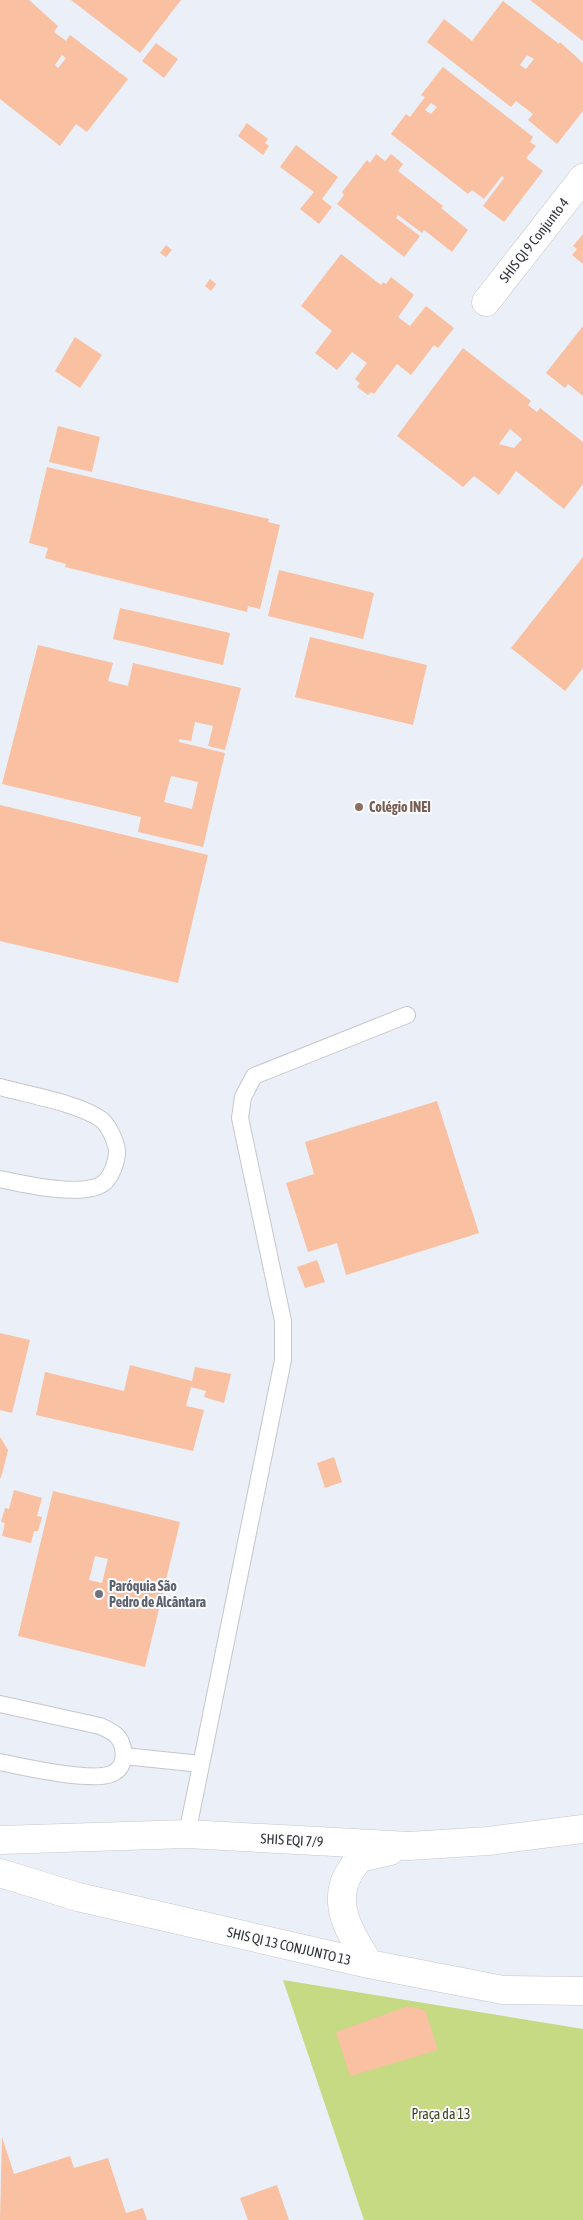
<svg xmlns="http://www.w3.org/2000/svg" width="583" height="2220" viewBox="0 0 583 2220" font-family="'Asap Condensed',sans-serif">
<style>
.green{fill:#c6da83}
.building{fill:#f9c0a2;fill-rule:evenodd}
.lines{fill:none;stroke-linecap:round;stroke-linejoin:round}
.service-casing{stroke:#c3c7ce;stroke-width:18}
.minor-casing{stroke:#c3c7ce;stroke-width:29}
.tertiary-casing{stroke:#c3c7ce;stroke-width:29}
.service{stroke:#fff;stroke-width:16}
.minor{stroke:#fff;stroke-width:28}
.tertiary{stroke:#fff;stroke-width:28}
.education-dot{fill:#8d6e63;stroke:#fcfcfe;stroke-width:2}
.worship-dot{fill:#6b7280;stroke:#fcfcfe;stroke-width:2}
.labels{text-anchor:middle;stroke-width:4;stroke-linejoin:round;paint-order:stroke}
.street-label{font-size:14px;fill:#303234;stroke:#fcfcfe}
.education-label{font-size:14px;font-weight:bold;fill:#785e54;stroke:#fcfcfe;text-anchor:start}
.worship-label{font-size:14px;font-weight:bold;fill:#5b616d;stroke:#fcfcfe;text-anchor:start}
.park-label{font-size:14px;fill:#3d461c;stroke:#fcfcfe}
</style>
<rect width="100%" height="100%" fill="#ebeff7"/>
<path class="green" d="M283,1980l300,49v191h-219z"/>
<path class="building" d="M0,0h29l29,26 -4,6 12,9 4,-6 58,44 -41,53 -11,-8 -16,22 -60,-47zM62,55l4,3 -8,10 -3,-3z
M71,0h110l-41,53z
M530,0h53v41z
M503,1l56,43 1,-2 23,21v48l-26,33 -29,-24 5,-6 -17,-13 -5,6 -84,-65 17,-23 28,22zM527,55l7,4 -8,10 -6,-4z
M156,43l22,16 -14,19 -22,-17z
M443,67l90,70 -3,5 6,4 -10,12 17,13 -39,51 -21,-16 21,-28 -2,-2 -18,23 -12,-9 -4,4 -77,-60 15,-20 4,3 15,-20 -4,-2zM431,103l6,4 -6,7 -6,-4z
M247,123l21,16 -3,4 4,3 -6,9 -25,-19z
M296,145l42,32 -16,22 10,8 -13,17 -19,-15 14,-17 -34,-25z
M376,154l9,7 6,-7 12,10 -5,7 45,35 -2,2 27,22 -16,22 -28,-22 -2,3 -24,-18 -2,3 24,18 -16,21 -67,-53 7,-9 -2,-3 25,-32 3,3z
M583,234v30l-11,-9 5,-6 -4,-3z
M166,245l6,5 -6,7 -6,-4z
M341,254l40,31 2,-3 3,2 5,-7 23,18 -16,22 12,9 16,-20 28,22 -16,20 -4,-3 -23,30 -14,-11 -23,30 -3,-2 -3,3 -11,-8 3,-4 -5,-4 12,-16 -15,-11 -15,18 -22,-17 17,-22 -31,-25z
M210,279l6,5 -5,7 -6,-5z
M583,326v70l-15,-12 -3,4 -19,-15z
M75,337l27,18 -22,33 -25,-17z
M463,348l68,53 -3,4 9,7 3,-4 43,34v42l-19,25 -48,-38 -17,24 -25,-19 -11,11 -66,-51zM510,429l12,10 -8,9 -15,-4z
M58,426l42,11 -8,35 -43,-10z
M47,467l222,52 -1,3 12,3 -20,84 -12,-3 -1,6 -182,-45 1,-3 -21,-6 3,-10 -19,-5z
M583,557v111l-18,23 -54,-43z
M279,570l95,23 -11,46 -95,-23z
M120,608l110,25 -7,32 -110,-26z
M310,637l117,28 -14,60 -118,-28z
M38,645l75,18 -5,18 20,5 5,-23 108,25 -16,62 -17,-4 5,-20 -18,-4 -4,19 -12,-2v3l46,11 -22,94 -65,-15 3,-15 -139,-33zM171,776l27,6 -6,27 -28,-7z
M0,805l208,50 -30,128 -178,-42z
M437,1101l42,132 -133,42 -9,-32 -29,9 -22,-69 28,-9 -9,-32z
M317,1260l8,22 -20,6 -8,-21z
M0,1333l30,7 -18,73 -12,-3z
M130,1365l62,16 3,-14 36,7 -7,29 -20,-6 2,-6 -15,-4 -5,19 18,4 -11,41 -157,-36 9,-43 79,19z
M0,1437l8,13 -7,28h-1z
M334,1457l8,25 -17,6 -8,-25z
M14,1490l28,8 -5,18 5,1 -4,14h-4l-3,12 -29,-7 3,-13 -4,-1 4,-14 4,1z
M53,1491l127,31 -35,145 -127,-31zM95,1556l13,3 -6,24 -13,-3z
M408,2006l17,4 13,40 -88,26 -14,-44z
M2,2137l12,37 56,-18 4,12 34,-10 18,55 17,-5 4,12h-147z
M277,2185l12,35h-41l-8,-22z"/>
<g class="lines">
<defs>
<path id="service" d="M0,1087c28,8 79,16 102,33 7,6 16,25 15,34 -1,9 -5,21 -12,28 -19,17 -82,2 -105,-3
M0,1704l100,22c11,5 21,9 23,23 2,10 -1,21 -12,25 -20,8 -88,-7 -111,-12
M124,1756l77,8
M187,1834l96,-474v-39l-43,-203 3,-21 11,-21 153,-61"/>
<path id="minor" d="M486,302l97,-124"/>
<path id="tertiary" d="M0,1840l187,-6 222,12 79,-5 95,-12
M0,1873l78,24 291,67 134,26 80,1
M369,1964c-15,-26 -35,-52 -24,-83 3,-8 10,-16 14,-23l31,-7"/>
</defs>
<use href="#service" class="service-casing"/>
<use href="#minor" class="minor-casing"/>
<use href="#tertiary" class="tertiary-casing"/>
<use href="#service" class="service"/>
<use href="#minor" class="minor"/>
<use href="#tertiary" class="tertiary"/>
</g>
<circle class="education-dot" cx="359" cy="807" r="5"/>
<circle class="worship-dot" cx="99" cy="1594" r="5"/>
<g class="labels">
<g class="street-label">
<text transform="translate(534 240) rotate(-52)" y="5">SHIS QI 9 Conjunto 4</text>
<text transform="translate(292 1840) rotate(3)" y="5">SHIS EQI 7/9</text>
<text transform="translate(289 1946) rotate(13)" y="5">SHIS QI 13 CONJUNTO 13</text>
</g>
<g class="education-label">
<text x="369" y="812">Colégio INEI</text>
</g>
<g class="worship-label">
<text x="109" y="1591">Paróquia São<tspan x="109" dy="16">Pedro de Alcântara</tspan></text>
</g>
<g class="park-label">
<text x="441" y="2119">Praça da 13</text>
</g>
</g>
</svg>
